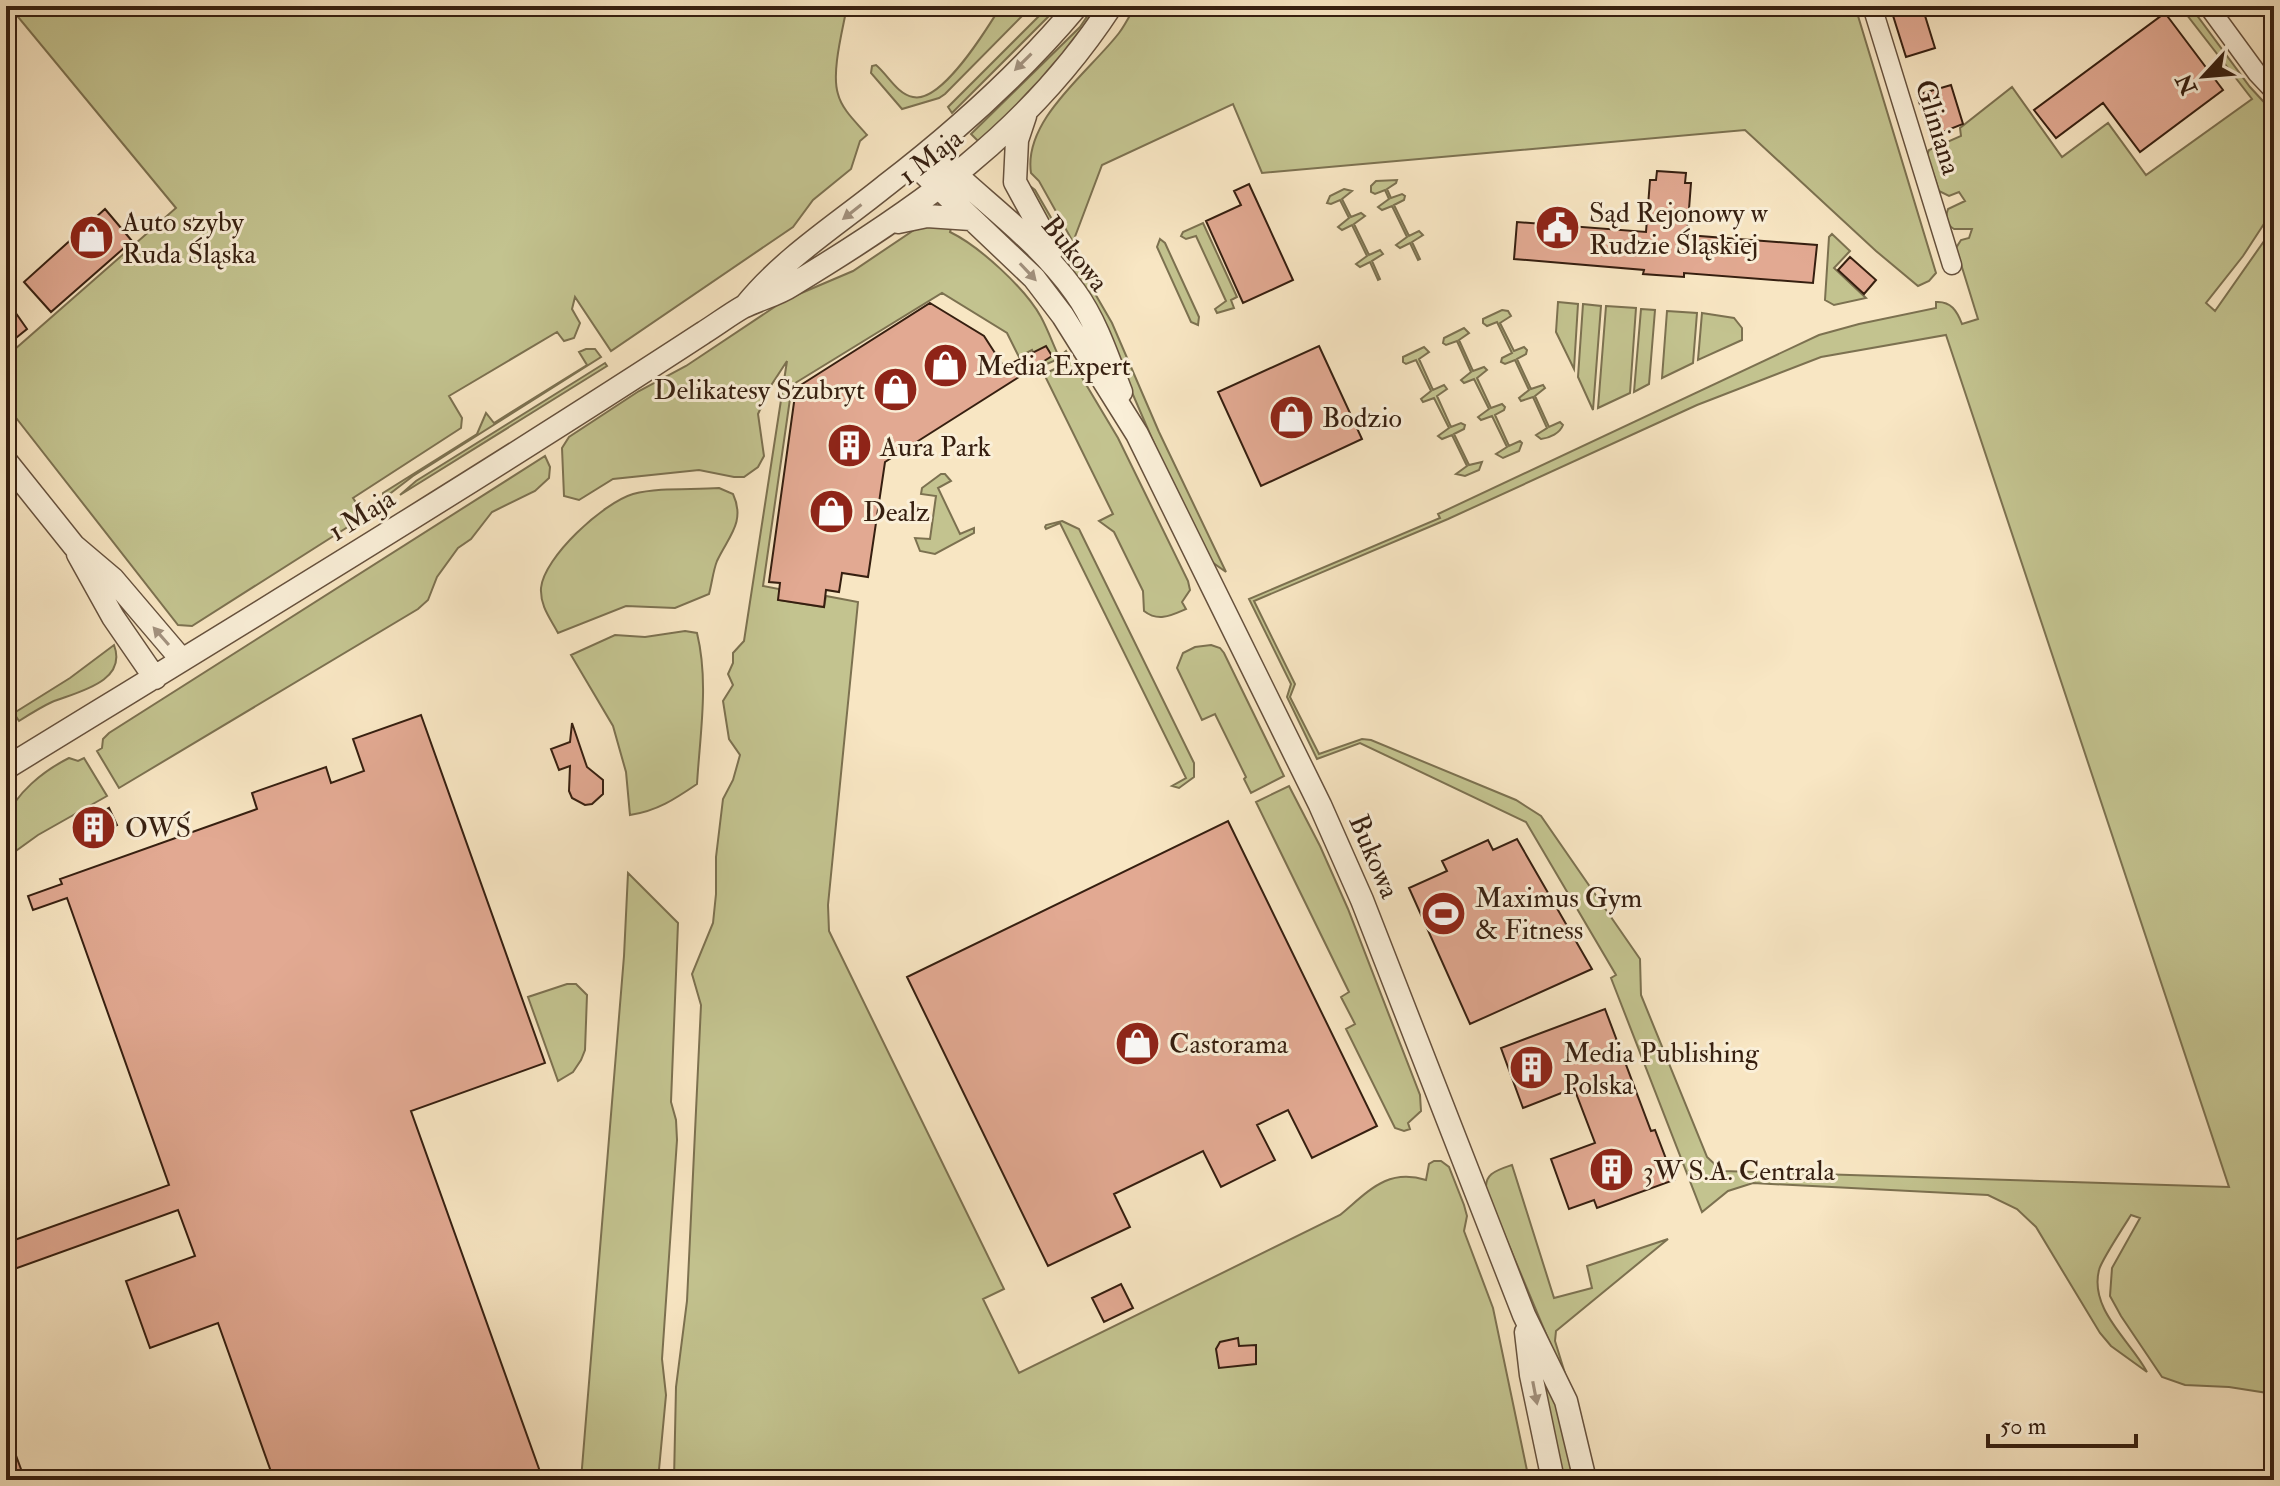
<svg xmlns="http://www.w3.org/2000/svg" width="2280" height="1486" viewBox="0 0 2280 1486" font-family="'IM FELL Double Pica',serif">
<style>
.green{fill:#c3c38f;stroke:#7c7150;stroke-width:2;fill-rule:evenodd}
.building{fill:#e2a992;stroke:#361f10;stroke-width:2}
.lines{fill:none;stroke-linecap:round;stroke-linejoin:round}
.minor-casing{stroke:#66513d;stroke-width:21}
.tertiary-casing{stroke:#66513d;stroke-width:25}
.minor{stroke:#faefd8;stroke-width:18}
.tertiary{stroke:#faefd8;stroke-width:22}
.oneway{fill:#a2917e}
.labels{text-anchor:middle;stroke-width:6;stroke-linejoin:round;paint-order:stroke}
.street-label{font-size:28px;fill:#361f10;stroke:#faefd8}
.poi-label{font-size:28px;fill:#361f10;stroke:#faefd8;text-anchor:start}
</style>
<rect width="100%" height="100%" fill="#f8e6c3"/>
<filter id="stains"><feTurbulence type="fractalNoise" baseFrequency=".0025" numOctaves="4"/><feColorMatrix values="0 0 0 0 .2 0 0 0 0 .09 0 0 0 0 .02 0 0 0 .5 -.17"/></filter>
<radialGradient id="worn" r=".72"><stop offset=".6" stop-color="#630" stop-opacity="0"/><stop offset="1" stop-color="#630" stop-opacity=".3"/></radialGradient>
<path class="green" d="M9,6h838c-4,23 -16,66 -9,88 4,16 19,29 29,41l-7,6 -9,28 -38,31 -20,27 -182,124 -36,-54 -3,12 8,14 -6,15 -10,3 -7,-9 -108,64 13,22 -1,10 -108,70 12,18 -173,110 -14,-1 -172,-220v-48l170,-149z
M1001,6h31l-87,88 -6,4 -37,11 -31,-36 1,-7 4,-1c12,10 21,29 37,32 29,7 75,-70 88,-91z
M1049,6h10l-107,107 -4,-6z
M1094,6h6l-26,39 -94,98 -9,-9 109,-107z
M1135,6h720l81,267 -7,8 -11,5 -42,-35 -131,-121 -483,43 -29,-69 -131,61 -29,77 -34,-61 -8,-8c-8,-53 58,-101 88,-140 6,-8 11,-18 16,-27z
M2180,6h10l60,81 24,26 -1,97 -30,46 -37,47 9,8 54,-77 5,-2v1162l-45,-7 -44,-2 -23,-8 -41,-61 -11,-20 2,-28 28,-50 -9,-3c-7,11 -30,46 -32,55 -10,40 32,71 48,102l-36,-26 -11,-13 -64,-106 -19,-18 -29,-14 -235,-12 -25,8 -26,21 -91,-234 5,-3 -90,-153 -166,-79 -43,16 -30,-62 4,-13 -42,-85 191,-81 -2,-4 381,-179 40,-11 77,-16v-6c15,-1 21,9 26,22l16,-5 -22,-71 5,-8 8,-2 3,-9h-18c-7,-4 -9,-12 -6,-20l17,-8 -6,-9 -10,4 -10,-5 -12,-36 2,-5 32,-14 -1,-8 52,-41 50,70 46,-34 38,52 106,-76zM1946,335l283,852 -507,-16 -15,-14 -66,-162 -1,-36 -99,-143 -25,-16 -145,-60 -9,-1 -43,15 -29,-57 5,-13 -41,-83 194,-82 249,-114 124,-48z
M1397,180l-1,3 -9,6 4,9 11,-4 3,2 -1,4 -10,5 15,31 10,-5 4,4 -11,7 8,17 -2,1 -8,-17 -10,5 -4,-3 11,-8 -15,-31 -10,4 -4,-3 11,-8 -4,-9 -10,4 -4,-2v-6l5,-5z
M1030,186l5,4 77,133 47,109 67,140 -14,-10 -46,-91 -61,-141 -82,-142z
M1344,189l8,2 -10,8 9,18 10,-4 4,3 -11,8 15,31 11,-5 3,4 -11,7 8,18 -2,1 -8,-18 -10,5 -4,-3 11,-8 -15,-31 -10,5 -4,-3 11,-9 -9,-18 -9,4 -4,-1 3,-7z
M1203,223l34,74 -6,3 3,8 -17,5 -2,-4 11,-8 -30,-65 -10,3 -5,-3 2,-4z
M952,225l-2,7c29,14 75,56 91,85 7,13 12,27 18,40l7,-6 52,87 70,143 2,9 -8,12 4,7c-16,7 -28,13 -42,2l-1,-20 -29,-59 -15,-11 14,-7 -69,-140 17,-8 -3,-7 -18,8 -8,-17 -13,7 -12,-24 -65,-40 -150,92 -29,201 16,3v11l45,7 2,-11 32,6 -30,303 1,26 175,358 -21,10 36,74 321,-158c29,-24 47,-47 86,-35l3,-16 5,-3h7l8,6 15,38 3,11 -3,15 29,77 36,172h-855l2,-93 11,-86 14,-296 -9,-31 21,-51 3,-29v-37l7,-58 10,-19 7,-25 -11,-16 -6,-38 10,-16 -5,-11 5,-11v-10l11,-12 43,-280 -15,23 -14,30 6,42 -6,11 -14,10h-10l-35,-7 -86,9 -34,21 -15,-4 -2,-48 7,-11 70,-46 47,-25 99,-66 68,-29 67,-45z
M1832,234l18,17 -16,17 32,30 -32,7 -9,-5 4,-63z
M1160,239l5,4 34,74 -1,8 -7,-3 -34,-75z
M1558,302l20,2 -4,65 -18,-37z
M1583,304l18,2 -8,104 -15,-33z
M1606,306l30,2 -6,85 -32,15z
M1641,309l14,1 -6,74 -15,8z
M1502,310l6,1 3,5 -11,7 14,28 10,-4 3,3 -1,4 -9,5 14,30 12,-4 2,3 -10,8 14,31 11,-5 3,3c-3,8 -13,13 -22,14l-5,-4 11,-7 -14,-31 -12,4 -2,-3 10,-8 -14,-30 -10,4 -4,-2 1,-4 10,-5 -15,-31 -10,4 -4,-3v-4z
M1667,311l30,2 -4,50 -31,15z
M1702,313l32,5 8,10v12l-44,20z
M1464,328l5,5 -10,7 14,31 11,-4 3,3 -10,8 14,30 11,-4 3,3 -1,3 -9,5 14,31 11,-5 2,2 -3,8 -16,7 -7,-4 11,-7 -15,-31 -11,4 -3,-3 11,-8 -15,-30 -10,4 -3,-3 10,-8 -14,-31 -11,4 -3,-2 1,-5z
M1424,347l5,5 -10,7 14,31 11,-5 3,4 -10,7 14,31 10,-4 4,2 -1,4 -10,5 15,31 13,-3 -3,8 -14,6 -9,-2 11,-8 -15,-31 -10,4 -4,-3 11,-8 -15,-30 -11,4 -2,-3 10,-8 -15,-31 -10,4 -3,-2v-5z
M586,349h9l6,8 -188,119 -30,23v-6l94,-59 9,-21 8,10 93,-58 -8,-13z
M605,363l2,3 -207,129 16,-14z
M545,456l5,11 -1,11 -14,13 -43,21 -21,27 -13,9 -21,29 -9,23 -10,9 -299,179 -22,-37 5,-3 1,-9 6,-6z
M941,474h4l6,7 -13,7 22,46 14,-6v5l-39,21 -15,-3 -5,-13 15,1 6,-43 -15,-2 1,-6z
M719,488l14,6c13,28 -5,43 -16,67 -4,10 -5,22 -8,33l-34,14 -49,-2 -68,27c-8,-15 -18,-27 -17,-45 3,-31 62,-85 92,-94 27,-7 59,-4 86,-6z
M1062,521l17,8 115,234v14l-15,11 -7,-2 14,-8 -126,-255 -14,6 -1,-2 1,-2z
M685,631l12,2c12,49 3,101 0,151 -22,15 -40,27 -67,31l-4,-43 -13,-46 -42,-71 44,-20 30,2z
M114,645c14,37 -37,47 -62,57 -11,5 -22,12 -33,19l-4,-6 -9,6v-3l64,-40z
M1211,645l9,3 4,5 60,123 -33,17 -7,-14 2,-2 -31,-63 -13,6 -25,-52 6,-15 12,-6z
M69,758l9,3 6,-3 23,38 -69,39 -32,23c0,-11 -4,-29 0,-39 10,-26 37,-48 63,-61z
M1289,786l31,60 28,63 72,186 1,16 -13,12 2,6 -6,2 -9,-3 -49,-99 9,-5 -14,-27 8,-5 -93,-190z
M628,873l50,50 -7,179 5,18 1,20 -15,219 4,36 -8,85h-77l43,-524z
M567,984h9l11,11 -2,55 -4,10 -8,12 -15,9 -30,-84z
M1512,1165l42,133 38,-10 -5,-22 81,-27 -112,92 -1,10 17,55 -85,-203c-5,-19 10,-23 25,-28z
M1540,1371l20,43 16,66h-14z"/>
<path class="building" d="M1890,6h32l13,42 -29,9z
M2165,13l58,77 -83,62 -37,-49 -47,35 -22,-28z
M1951,85l12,39 -33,13 -13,-42z
M1657,171l29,2 -1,10h6l-4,52 130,10 -4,38 -129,-10v4l-41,-3 1,-4 -130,-11 3,-37 129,10 4,-52h6z
M1249,184l44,96 -50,23 -37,-82 35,-16 -7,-14z
M105,209l27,32 -81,71 -27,-30z
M1850,257l26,23 -12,14 -26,-24z
M6,299l21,30 -21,17z
M930,303l54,33 20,31 42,-21 6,10 -167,106 -17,115 -26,-4 -3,19 -13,-2 -2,17 -46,-7 2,-17 -11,-1 27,-194z
M1319,346l43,93 -101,47 -43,-94z
M421,715l124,348 -134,48 132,369h-269l-56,-157 -68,25 -24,-67 69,-25 -17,-46 -172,62v-29l163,-58 -102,-287 -34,12 -5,-14 34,-12 -2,-5 197,-70 -5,-16 74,-26 5,16 33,-12 -11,-32z
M572,723l15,44 16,13v14l-11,10 -7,1 -13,-7 -3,-7 1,-25 -11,4 -8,-21 19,-7z
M109,808l8,17 -34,19 -9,-16v-9l15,-10 4,8z
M1228,821l149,305 -65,32 -24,-48 -31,15 18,35 -54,27 -18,-36 -89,43 16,33 -82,39 -141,-289z
M1517,839l75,130 -122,55 -61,-136 38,-17 -5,-10 46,-21 5,10z
M1605,1009l46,122 4,-1 19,50 -77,28 -3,-8 -25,9 -18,-50 44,-16 -21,-55 -51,20 -22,-60z
M1121,1284l12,24 -29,14 -12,-24z
M1238,1338l1,8 17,-1v19l-37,4 -3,-19 4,-7z
M6,1434h2l17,46h-19z"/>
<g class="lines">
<defs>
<path id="minor" d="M1872,6l80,259
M2208,6l49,67 17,18"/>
<path id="tertiary" d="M1025,116l-8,24 -2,42 37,68
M930,150c48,49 105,86 145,142 21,29 33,66 46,100
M914,164l120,114 29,38 74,118 183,371 42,95 162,415 42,86 19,79
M898,222l29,-6 44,3
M746,305c38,-47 92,-81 139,-119 69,-53 136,-113 192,-180
M6,461l68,85 39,33 69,81
M78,554l35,63 42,61
M6,768c233,-143 467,-285 697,-435 13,-8 26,-18 40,-26 16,-8 34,-12 49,-22 127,-77 237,-153 319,-279
M1526,1332l5,43 22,105"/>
</defs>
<use href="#minor" class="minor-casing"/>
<use href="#tertiary" class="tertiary-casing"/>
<use href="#minor" class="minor"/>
<use href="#tertiary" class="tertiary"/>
</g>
<defs><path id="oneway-solid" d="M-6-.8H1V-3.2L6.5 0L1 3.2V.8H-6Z" transform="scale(2)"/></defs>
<g class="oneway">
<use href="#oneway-solid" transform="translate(1023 62) rotate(135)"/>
<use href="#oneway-solid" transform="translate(852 212) rotate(142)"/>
<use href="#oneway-solid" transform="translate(1028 272) rotate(47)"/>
<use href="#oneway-solid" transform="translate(161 636) rotate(-131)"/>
<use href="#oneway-solid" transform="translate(1535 1393) rotate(79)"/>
</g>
<defs>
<symbol id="civic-disc" viewBox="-11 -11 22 22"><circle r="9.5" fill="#8f2418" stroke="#faefd8"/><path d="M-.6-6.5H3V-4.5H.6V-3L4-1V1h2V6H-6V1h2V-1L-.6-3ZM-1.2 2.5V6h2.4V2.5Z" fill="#fff"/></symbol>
<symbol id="shop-disc" viewBox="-11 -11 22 22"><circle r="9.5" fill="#8f2418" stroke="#faefd8"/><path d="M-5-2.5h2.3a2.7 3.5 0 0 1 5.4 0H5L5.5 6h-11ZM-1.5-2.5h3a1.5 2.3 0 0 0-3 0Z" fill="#fff"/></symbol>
<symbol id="building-disc" viewBox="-11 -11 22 22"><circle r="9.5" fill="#8f2418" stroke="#faefd8"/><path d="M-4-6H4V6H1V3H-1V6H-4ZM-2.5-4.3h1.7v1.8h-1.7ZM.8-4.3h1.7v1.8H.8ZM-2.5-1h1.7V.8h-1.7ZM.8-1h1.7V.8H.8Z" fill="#fff"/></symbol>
<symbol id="stadium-disc" viewBox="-11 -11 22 22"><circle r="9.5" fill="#8f2418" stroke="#faefd8"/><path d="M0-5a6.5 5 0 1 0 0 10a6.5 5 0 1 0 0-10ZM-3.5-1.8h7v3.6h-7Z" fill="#fff"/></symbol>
</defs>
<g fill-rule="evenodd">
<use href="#civic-disc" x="1532" y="202" width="51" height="51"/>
<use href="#shop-disc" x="66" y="212" width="51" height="51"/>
<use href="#shop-disc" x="920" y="340" width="51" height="51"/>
<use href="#shop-disc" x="870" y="364" width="51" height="51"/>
<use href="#shop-disc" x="1266" y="392" width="51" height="51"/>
<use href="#building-disc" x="824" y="420" width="51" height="51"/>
<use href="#shop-disc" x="806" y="486" width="51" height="51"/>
<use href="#building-disc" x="68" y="802" width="51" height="51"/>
<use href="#stadium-disc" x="1418" y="888" width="51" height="51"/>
<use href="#shop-disc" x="1112" y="1018" width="51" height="51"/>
<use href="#building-disc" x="1506" y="1042" width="51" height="51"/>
<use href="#building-disc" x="1586" y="1144" width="51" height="51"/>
</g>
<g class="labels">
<g class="street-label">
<text transform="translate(1939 127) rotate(73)" y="10">Gliniana</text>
<text transform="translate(930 156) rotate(-38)" y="10">1 Maja</text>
<text transform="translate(1076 253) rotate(51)" y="10">Bukowa</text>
<text transform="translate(361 514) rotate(-32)" y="10">1 Maja</text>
<text transform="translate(1375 856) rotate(67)" y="10">Bukowa</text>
</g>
<g class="poi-label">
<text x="1589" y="222">Sąd Rejonowy w<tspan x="1589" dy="32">Rudzie Śląskiej</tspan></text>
<text x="122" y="231">Auto szyby<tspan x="122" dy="32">Ruda Śląska</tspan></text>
<text x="976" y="375">Media Expert</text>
<text x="865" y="399" text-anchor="end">Delikatesy Szubryt</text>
<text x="1322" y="427">Bodzio</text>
<text x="880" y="456">Aura Park</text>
<text x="863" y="521">Dealz</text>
<text x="125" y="837">OWŚ</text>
<text x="1475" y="907">Maximus Gym<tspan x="1475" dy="32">&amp; Fitness</tspan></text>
<text x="1169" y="1053">Castorama</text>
<text x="1563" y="1062">Media Publishing<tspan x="1563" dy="32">Polska</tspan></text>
<text x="1643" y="1180">3W S.A. Centrala</text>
</g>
</g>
<rect width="2280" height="1486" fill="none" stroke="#f8e6c3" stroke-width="32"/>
<rect x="8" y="8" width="2264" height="1470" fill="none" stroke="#361f10" stroke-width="4"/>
<rect x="16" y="16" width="2248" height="1454" fill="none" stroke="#361f10" stroke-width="2"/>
<g transform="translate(2204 76) rotate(244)" stroke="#faefd8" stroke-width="6" paint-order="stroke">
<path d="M0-6L14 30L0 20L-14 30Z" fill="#361f10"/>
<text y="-12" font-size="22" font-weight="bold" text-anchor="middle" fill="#361f10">N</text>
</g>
<path d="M1988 1434v12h148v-12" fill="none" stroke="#361f10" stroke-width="4"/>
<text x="2000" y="1434" font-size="24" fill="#361f10" stroke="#faefd8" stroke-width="6" paint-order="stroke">50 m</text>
<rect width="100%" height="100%" filter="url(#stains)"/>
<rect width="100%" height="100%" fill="url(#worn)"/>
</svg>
